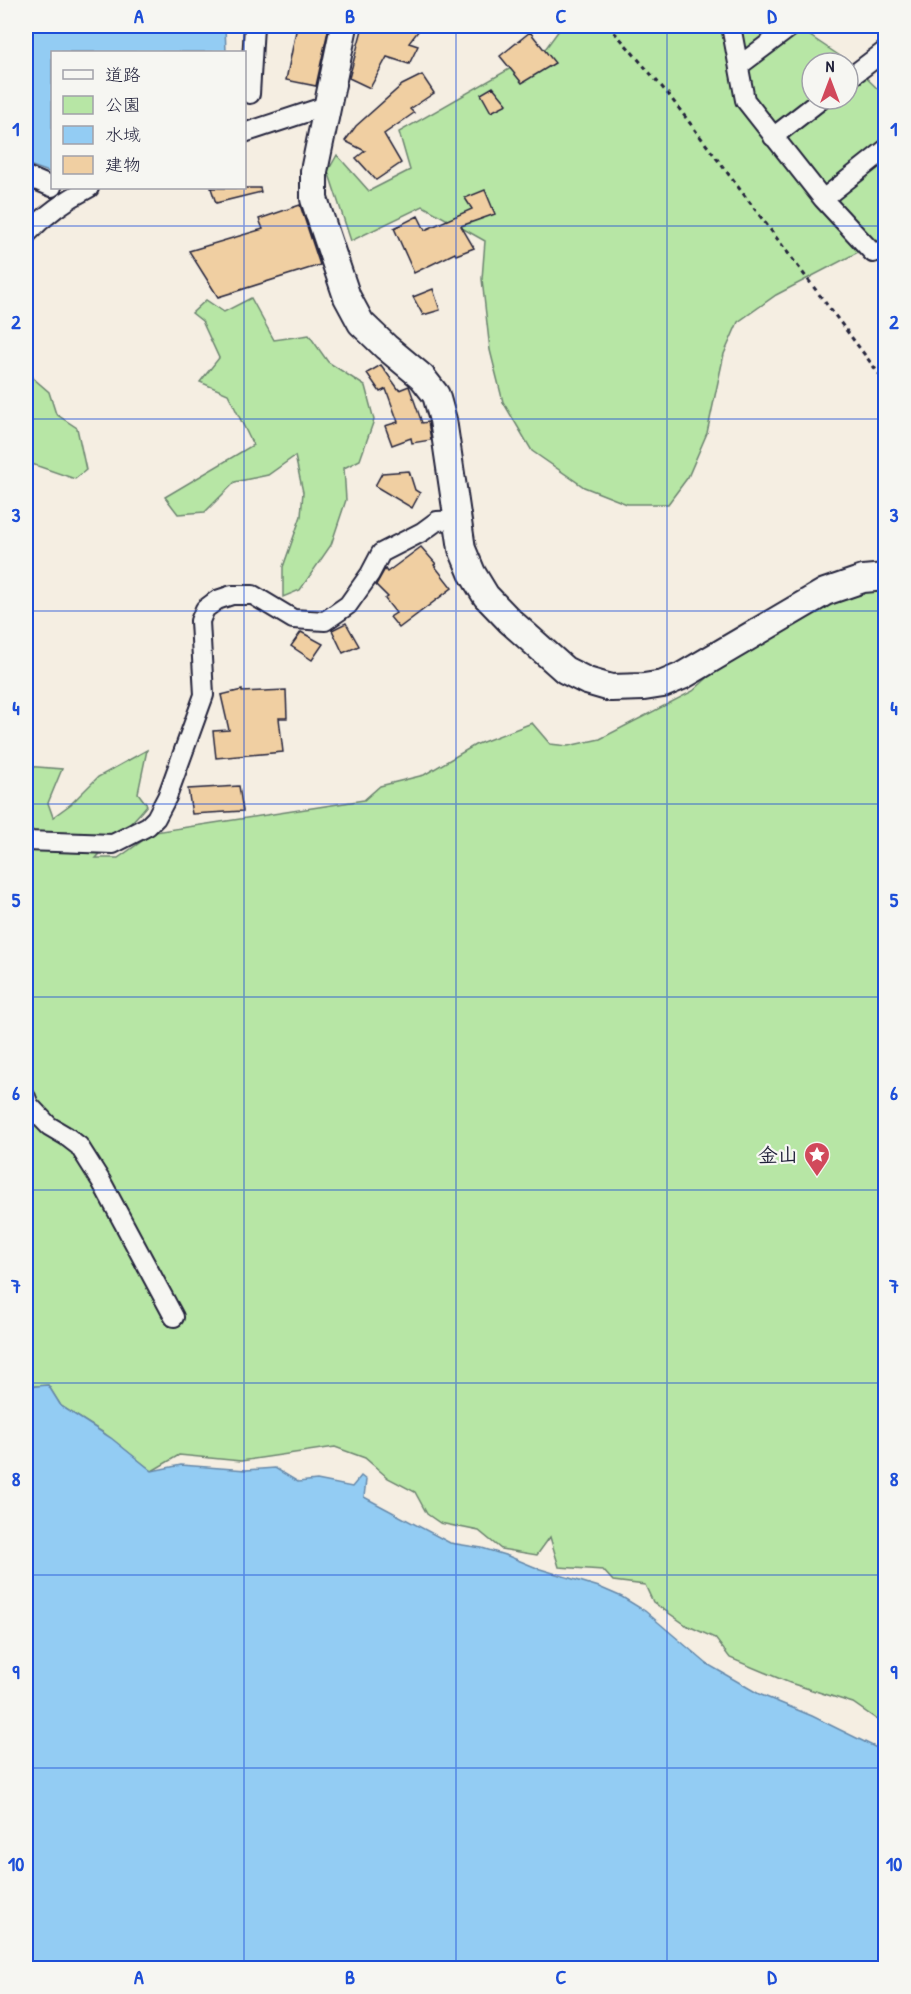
<svg xmlns="http://www.w3.org/2000/svg" width="911" height="1994" viewBox="0 0 911 1994" font-family="'Patrick Hand','Klee One',sans-serif">
<style>
.green{fill:#b7e6a5;stroke:#6c8470;stroke-width:1.5;fill-rule:evenodd}
.water{fill:#93ccf3;stroke:#6688a9;stroke-width:1.5}
.building{fill:#f0cfa2;stroke:#22223b;stroke-width:1.5}
.lines{fill:none;stroke-linecap:round;stroke-linejoin:round}
.street-casing{stroke:#22223b;stroke-width:22}
.secondary-casing{stroke:#22223b;stroke-width:30}
.path{stroke:#22223b;stroke-width:3;stroke-dasharray:4.5 4.5;stroke-linecap:butt}
.street{stroke:#f6f6f2;stroke-width:18}
.secondary{stroke:#f6f6f2;stroke-width:26}
.grid{fill:none;stroke:#1d4ed8;stroke-width:1.5;stroke-opacity:0.55}
.labels{text-anchor:middle;stroke-width:4.5;stroke-linejoin:round;paint-order:stroke}
.poi-label{font-size:20px;font-weight:bold;fill:#22223b;stroke:#f6f6f2;text-anchor:end}
.neatline{fill:none;stroke:#1d4ed8;stroke-width:2}
.grid-label{font-size:20px;text-anchor:middle;font-weight:bold;fill:#1d4ed8}
</style>
<rect width="100%" height="100%" fill="#f5eee2"/>
<filter id="ink" filterUnits="userSpaceOnUse"><feTurbulence type="fractalNoise" baseFrequency=".0167" numOctaves="2"/><feDisplacementMap in="SourceGraphic" scale="12" xChannelSelector="R" yChannelSelector="G"/><feConvolveMatrix kernelMatrix="1 2 1 2 8 2 1 2 1" color-interpolation-filters="sRGB"/></filter>
<g filter="url(#ink)">
<path class="green" d="M562,26h233l57,38 33,32v142l-109,57 -38,27 -14,32 -17,79 -19,44 -20,27h-41l-43,-17 -52,-36 -29,-49 -13,-52 -8,-71 3,-38 -62,-35 -72,35 -23,-70 9,-16 32,36 41,-21 -11,-38 147,-84zM812,63h36v36h-36z
M251,298l23,42 35,-5 19,27 37,24 9,34 -14,40 -16,8 2,32 -15,45 -31,45 -17,7v-30l18,-51 2,-24 -8,-36 -27,19 -33,7 -30,30 -27,2 -13,-17 88,-52 -25,-51 -28,-12 19,-24 -17,-37 -10,-8 14,-13 18,12z
M26,372l23,20 7,22 21,14 9,42 -11,9 -49,-17z
M885,576v1149l-32,-22 -63,-20 -60,-25 -15,-20 -29,-13 -33,-23 -8,-17 -32,-4 -10,-11 -44,-3 -9,-30 -13,18 -36,-6 -22,-18 -39,-8 -13,-9 -12,-22 -27,-14 -23,-20 -30,-11 -94,14 -62,-6 -27,16 -48,-38 -43,-27 -13,-21 -22,2v-621l36,3 -14,34 5,14 18,-13 27,-27 49,-27 -9,43 9,12c-15,19 -34,35 -51,53h22l37,-26 209,-32 16,-14 44,-11 51,-30 57,-22 18,21 18,2 32,-7 93,-48 34,-31 79,-66z"/>
<path class="water" d="M26,26h199l1,26h-174v121l-26,-9z
M48,1385l13,21 50,32 41,33 29,-6 65,5 29,-2 23,14 19,-2 35,7 9,-11 5,4 -2,17 86,46 32,5 26,8 29,12 62,19 23,10 23,14 62,53 14,8 38,22 53,22 73,36v216h-859v-581z"/>
<path class="building" d="M297,26h32l-13,60 -30,-6z
M363,26h59l-13,17 9,3 -9,18 -22,-7 -17,31 -21,-10z
M530,32l25,31 -33,20 -22,-27z
M422,75l12,18 -24,16 4,4 -30,21 17,29 -25,17 -20,-22 9,-7 -20,-10 11,-15 46,-41z
M493,87l14,17 -16,8 -10,-18z
M211,188h49l1,4 -45,11z
M485,190l10,24 -34,12 13,22 -18,7 -1,-2 -41,20 -20,-45 24,-12 7,14 47,-21 -7,-11z
M300,205l20,60 -102,32 -29,-46 74,-22 -4,-10z
M433,289l7,21 -17,5 -10,-18z
M381,365l18,25 10,-4 13,37 6,-1 3,18 -19,3 -1,-5 -19,7 -7,-19 13,-4 -12,-33 -6,3 -13,-19z
M409,471l6,19 5,3 -8,15 -37,-22 7,-13z
M421,547l15,17 -2,1 18,23 -53,40 -9,-11 6,-4 -11,-14 3,-2 -12,-12 9,-16 2,3z
M346,623l13,23 -16,7 -11,-23z
M301,632l22,12 -11,16 -21,-14z
M242,690v2l44,-2 1,28h-8l4,34 -67,6 -3,-27 16,-1 -8,-35z
M239,786l4,25 -51,3 -4,-25z"/>
<g class="lines">
<defs>
<path id="street" d="M731,26l14,74 78,99 50,54 13,-4
M740,65l52,-39
M848,79l38,-29
M250,94l4,-68
M244,133l82,-27
M773,137l49,-38
M26,176l26,11
M823,199l63,-50
M26,235c19,-20 39,-35 63,-47
M26,841l87,3 35,-18 8,-8 11,-21 37,-102 -4,-74 5,-12 12,-9 15,-5h21l40,24 32,2 23,-16 22,-31 11,-21 41,-21 15,-11 20,-1
M26,1097l3,8 20,21 17,10 13,10 22,35 73,136"/>
<path id="secondary" d="M344,26l-30,145v28l33,98 14,26 25,24 36,30 14,18 7,25 19,129 10,24 14,23 24,25 55,49 22,11 24,7 33,-1 19,-3 19,-8 143,-84 38,-13 23,-2"/>
</defs>
<use href="#street" class="street-casing"/>
<use href="#secondary" class="secondary-casing"/>
<path class="path" d="M607,26l11,10 50,58 218,289"/>
<use href="#street" class="street"/>
<use href="#secondary" class="secondary"/>
</g>
</g>
<path class="grid" d="M244,26v26M456,26v1942M667,26v1942M244,188v1780M26,226h860M26,419h860M26,611h860M26,804h860M26,997h860M26,1190h860M26,1383h860M26,1575h860M26,1768h860"/>
<defs>
<symbol id="sight-pin" viewBox="-11 -11 22 30"><path d="M0 17L-7.5 6A9.5 9.5 0 1 1 7.5 6Z" fill="#d1495b" stroke="#f6f6f2"/><path d="M0-6L1.8-2.2L6-1.7L2.9 1.2L3.7 5.4L0 3.3L-3.7 5.4L-2.9 1.2L-6-1.7L-1.8-2.2Z" fill="#fff"/></symbol>
</defs>
<g fill-rule="evenodd">
<use href="#sight-pin" x="802" y="1140" width="30" height="40"/>
</g>
<g class="labels">
<g class="poi-label">
<text x="798" y="1162">金山</text>
</g>
</g>
<rect width="911" height="1994" fill="none" stroke="#f6f6f2" stroke-width="66"/>
<rect x="51" y="51" width="195" height="138" fill="#f6f6f2" stroke="#a1a1a9" stroke-width="1.5"/>
<rect x="63" y="70" width="30" height="9" fill="#f6f6f2" stroke="#a1a1a9" stroke-width="1.5"/>
<text x="105" y="81" font-size="18" fill="#22223b">道路</text>
<rect x="63" y="96" width="30" height="18" fill="#b7e6a5" stroke="#a1a1a9" stroke-width="1.5"/>
<text x="105" y="111" font-size="18" fill="#22223b">公園</text>
<rect x="63" y="126" width="30" height="18" fill="#93ccf3" stroke="#a1a1a9" stroke-width="1.5"/>
<text x="105" y="141" font-size="18" fill="#22223b">水域</text>
<rect x="63" y="156" width="30" height="18" fill="#f0cfa2" stroke="#a1a1a9" stroke-width="1.5"/>
<text x="105" y="171" font-size="18" fill="#22223b">建物</text>
<g transform="translate(830 81)"><circle r="28" fill="#f6f6f2" stroke="#a1a1a9" stroke-width="1.5"/>
<path d="M0-4.5L10 22L0 15L-10 22Z" fill="#d1495b"/>
<text y="-9" font-size="16" font-weight="bold" text-anchor="middle" fill="#22223b">N</text>
</g>
<rect x="33" y="33" width="845" height="1928" class="neatline"/>
<g class="grid-label">
<text x="139" y="23">A</text>
<text x="350" y="23">B</text>
<text x="561" y="23">C</text>
<text x="772" y="23">D</text>
<text x="16" y="136">1</text>
<text x="894" y="136">1</text>
<text x="16" y="329">2</text>
<text x="894" y="329">2</text>
<text x="16" y="522">3</text>
<text x="894" y="522">3</text>
<text x="16" y="715">4</text>
<text x="894" y="715">4</text>
<text x="16" y="907">5</text>
<text x="894" y="907">5</text>
<text x="16" y="1100">6</text>
<text x="894" y="1100">6</text>
<text x="16" y="1293">7</text>
<text x="894" y="1293">7</text>
<text x="16" y="1486">8</text>
<text x="894" y="1486">8</text>
<text x="16" y="1679">9</text>
<text x="894" y="1679">9</text>
<text x="16" y="1871">10</text>
<text x="894" y="1871">10</text>
<text x="139" y="1984">A</text>
<text x="350" y="1984">B</text>
<text x="561" y="1984">C</text>
<text x="772" y="1984">D</text>
</g>
</svg>
